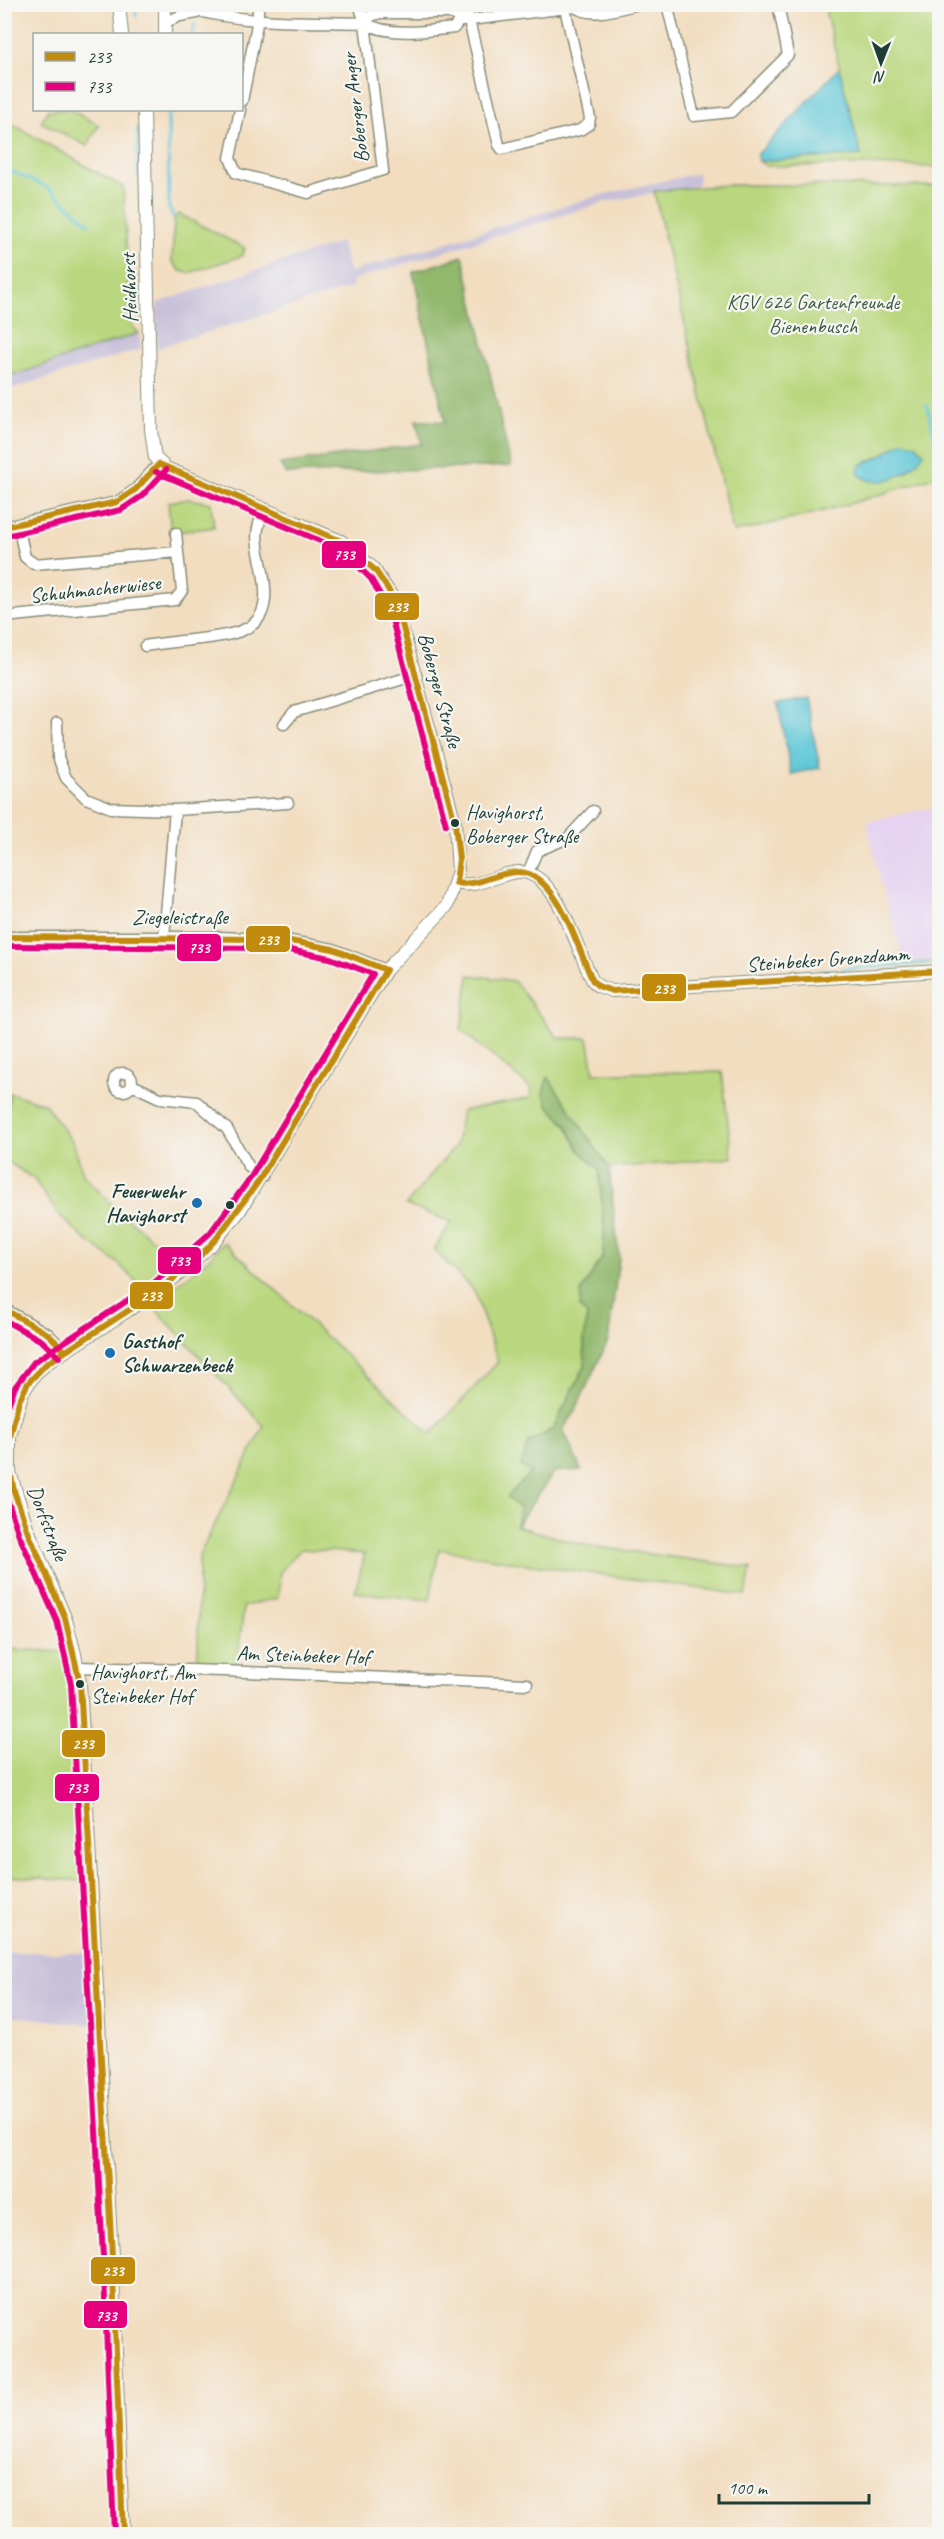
<svg xmlns="http://www.w3.org/2000/svg" width="944" height="2539" viewBox="0 0 944 2539" font-family="Caveat,sans-serif">
<style>
.built{fill:#e5d3f1}
.industrial{fill:#c7c0d9}
.green{fill:#b9d77e;stroke:#6c8a59;stroke-width:1.5;fill-rule:evenodd}
.forest{fill:#92b86d;stroke:#587a50;stroke-width:1.5}
.water{fill:#5cc6d7;stroke:#3e8286;stroke-width:1.5}
.lines{fill:none;stroke-linecap:round;stroke-linejoin:round}
.stream{stroke:#5cc6d7;stroke-width:3}
.minor-casing{stroke:#888d7a;stroke-width:13}
.tertiary-casing{stroke:#888d7a;stroke-width:14}
.minor{stroke:#fff;stroke-width:10}
.tertiary{stroke:#fff;stroke-width:12}
.bus-1-casing{stroke:#f6f6f2;stroke-width:10}
.bus-2-casing{stroke:#f6f6f2;stroke-width:10}
.bus-1{stroke:#c18c0d;stroke-width:6}
.bus-2{stroke:#e5007d;stroke-width:6}
.bus-dot{fill:#1f3d34;stroke:#f6f6f2;stroke-width:2}
.poi-dot{fill:#1f6fb2;stroke:#f6f6f2;stroke-width:2}
.labels{text-anchor:middle;stroke-width:4.5;stroke-linejoin:round;paint-order:stroke}
.bus-label{font-size:20px;fill:#1f3d34;stroke:#f6f6f2;text-anchor:start}
.street-label{font-size:21px;fill:#1f3d34;stroke:#f6f6f2}
.park-label{font-size:21px;fill:#3e5c43;stroke:#f6f6f2}
.poi-label{font-size:21px;font-weight:bold;fill:#1f3d34;stroke:#f6f6f2;text-anchor:end}
.line-badge{stroke:#f6f6f2;stroke-width:2}
.badge-label{font-size:16px;text-anchor:middle;font-weight:bold;fill:#fff}
</style>
<rect width="100%" height="100%" fill="#f6f6f2"/>
<filter id="ink" filterUnits="userSpaceOnUse"><feTurbulence type="fractalNoise" baseFrequency=".0167" numOctaves="2"/><feDisplacementMap in="SourceGraphic" scale="12" xChannelSelector="R" yChannelSelector="G"/><feConvolveMatrix kernelMatrix="1 2 1 2 8 2 1 2 1" color-interpolation-filters="sRGB"/></filter>
<filter id="wash" filterUnits="userSpaceOnUse"><feTurbulence type="fractalNoise" baseFrequency=".008" numOctaves="4" result="noise"/><feDisplacementMap in="SourceGraphic" scale="24" xChannelSelector="R" yChannelSelector="G"/><feGaussianBlur stdDeviation="1.35" result="paint"/><feColorMatrix in="noise" values="0 0 0 0 0 0 0 0 0 0 0 0 0 0 0 0 0 1.4 0 .05"/><feComposite in="paint" operator="in"/></filter>
<g filter="url(#wash)">
<rect width="100%" height="100%" fill="#f2ddc0"/>
<path class="built" d="M939,806v153l-35,3 -23,-78 -14,-62z"/>
<path class="industrial" d="M699,173l-1,12 -93,17 -253,78 1,7 -196,61v-45l184,-61 9,30 250,-77z
M139,333l2,16 -136,42v-13z
M5,1908v44l84,1 3,72 -87,-10z"/>
<path class="green" d="M824,5h115v162l-68,-2 -105,1 -7,-5 102,-6z
M48,110h23l28,15 -12,21 -46,-24z
M5,120l118,67 8,138 8,8 -124,42 -11,-7z
M726,185l213,1v289c-68,24 -134,43 -206,57l-79,-341zM891,449l17,22 -21,8 -17,2 -10,-16 21,-9z
M179,214l66,34 -3,8 -53,17 -9,-2 -8,-10 2,-43z
M189,499l22,4 3,24 -43,6 -3,-31z
M469,975l45,6 44,57h30l6,35 128,-1 10,86 -123,10 -61,-90v27l19,21 13,25 19,18 5,59 -1,28 -22,36 6,23 -3,26 1,24 -32,64 -25,14 4,28 -16,55 68,19 167,23 -5,27 -221,-31 -86,-15 -9,51 -75,-8 10,-38 -64,-5 -21,23 -2,26 -34,8 -7,57h-39l1,-107 65,-130 -114,-123c27,-19 54,-36 74,-61l207,192 67,-72 -23,-70 -41,-42 17,-28 -45,-17 50,-60 6,-34 68,-13 2,-9 -71,-59z
M10,1093l35,11 29,40 9,30 30,32 67,57 -35,27 -30,-29 -32,-23 -27,-27 -22,-32 -29,-19v-34z
M5,1649l62,3 11,100 5,129 -77,-5 -1,32z"/>
<path class="forest" d="M463,256l48,210 -225,8 -6,-10 142,-20 -6,-24 29,2 -32,-150z
M548,1077l61,91 10,90 -11,83 -35,74 -10,14 18,41 -27,2 -38,54 4,-17 -13,-12 24,-25 -10,-6 7,-23 25,-14 32,-63 -1,-25 3,-26 -7,-7 1,-16 22,-36 1,-28 -5,-59 -19,-18 -13,-25 -19,-21 -5,-13z"/>
<path class="water" d="M839,68l22,87 -102,6 -2,-6z
M903,441l12,3 9,9c-9,16 -34,31 -53,28 -4,-1 -9,-5 -13,-7l2,-9 21,-9z
M806,698l14,70 -29,6 -13,-71z"/>
<g class="lines">
<path class="stream" d="M135,4l1,12
M192,34l3,-10
M168,110l1,98 5,10
M138,127v49
M4,168l43,19 42,36
M927,405l13,55
M842,969l98,-7
M820,971l14,-1
M780,974l30,-3"/>
</g>
</g>
<g filter="url(#ink)">
<g class="lines">
<defs>
<path id="minor" d="M176,4c56,21 129,17 189,19 25,14 61,8 89,5l5,-7
M465,4l34,141 3,4 78,-19 9,-6 1,-6 -26,-114
M667,4l27,112 37,-4 57,-57 -10,-51
M462,21l113,-14c17,12 45,1 64,-3
M166,22l14,-6 17,-3
M365,23l6,-7 9,-3h69l8,3 2,5
M242,101l16,-82v-15
M240,110l-10,48 6,15 72,20 75,-23 -18,-147 -6,-19
M18,525l7,32 9,7 144,-12
M4,527l113,-25 19,-13 23,-25
M4,617l171,-17 7,-9 -6,-58
M145,646c18,-3 37,-5 55,-7 52,-6 74,-14 62,-72 -5,-25 -9,-34 3,-58
M57,723l1,34 8,21 20,20 25,10 64,2 113,-7
M284,724l10,-12 122,-37
M528,873l9,-22 31,-13 25,-27
M4,937h213l63,2 53,10 53,21
M164,937l11,-127
M114 1082a9 9 0 1 1 18 0a9 9 0 1 1-18 0Z
M132,1085l28,13 37,4 30,27 22,38 13,10
M4,1309l44,25 17,17
M78,1667l146,4 303,13"/>
<path id="tertiary" d="M119,4l3,30
M165,4v30
M456,883c23,6 40,-9 62,-11 40,-3 59,81 75,109l5,5 14,5 328,-20
M123,2534l-10,-260 -33,-591 -5,-29 -9,-34 -39,-93 -17,-55v-36l12,-42 13,-20 14,-12 103,-67 31,-24 29,-27 27,-32 147,-242 61,-64 11,-35 -3,-48 -60,-222 -22,-33 -32,-27 -175,-73 -11,-10 -4,-28 -7,-320"/>
</defs>
<use href="#minor" class="minor-casing"/>
<use href="#tertiary" class="tertiary-casing"/>
<use href="#minor" class="minor"/>
<use href="#tertiary" class="tertiary"/>
<defs>
<path id="bus-1" d="M159,464l182,77 34,29 13,19 10,20 57,214 4,36 -3,24
M4,527l113,-25 19,-13 23,-25
M456,883c24,4 41,-12 63,-11 40,2 59,79 74,109l5,5 14,5 328,-20
M4,937l276,2 53,10 53,21 -128,212 -42,57 -16,17 -40,34 -114,74 -18,19 -9,18 -10,40 1,30 4,20 14,41 37,86 15,65 33,591 10,260
M4,1309l44,25 17,17"/>
<path id="bus-2" d="M156,472l169,71 25,15 21,21 19,33 56,213
M6,536l115,-26 21,-14 24,-26
M4,946l275,2 51,10 43,16 -122,203 -41,56 -56,50 -120,79 -19,25 -11,29
M4,1320l38,21 17,16
M4,1490l15,45 38,86 14,63 33,590 10,260"/>
</defs>
<use href="#bus-1" class="bus-1-casing"/>
<use href="#bus-2" class="bus-2-casing"/>
<use href="#bus-1" class="bus-1"/>
<use href="#bus-2" class="bus-2"/>
</g>
</g>
<g class="bus-dot">
<circle cx="455" cy="823" r="5"/>
<circle cx="230" cy="1205" r="5"/>
<circle cx="80" cy="1684" r="5"/>
</g>
<g class="poi-dot">
<circle cx="197" cy="1203" r="6"/>
<circle cx="110" cy="1353" r="6"/>
</g>
<g class="labels">
<g class="bus-label">
<text x="466" y="819">Havighorst,<tspan x="466" dy="24">Boberger Straße</tspan></text>
<text x="91" y="1679">Havighorst, Am<tspan x="91" dy="24">Steinbeker Hof</tspan></text>
</g>
<g class="street-label">
<text transform="translate(355 108) rotate(-97)" y="7">Boberger Anger</text>
<text transform="translate(129 288) rotate(-92)" y="7">Heidhorst</text>
<text transform="translate(95 589) rotate(-6)" y="7">Schuhmacherwiese</text>
<text transform="translate(440 690) rotate(75)" y="7">Boberger Straße</text>
<text x="180" y="924">Ziegeleistraße</text>
<text transform="translate(828 959) rotate(-4)" y="7">Steinbeker Grenzdamm</text>
<text transform="translate(48 1523) rotate(69)" y="7">Dorfstraße</text>
<text transform="translate(303 1655) rotate(2)" y="7">Am Steinbeker Hof</text>
</g>
<g class="park-label">
<text x="813" y="309">KGV 626 Gartenfreunde<tspan x="813" dy="24">Bienenbusch</tspan></text>
</g>
<g class="poi-label">
<text x="185" y="1198">Feuerwehr<tspan x="185" dy="24">Havighorst</tspan></text>
<text x="122" y="1348" text-anchor="start">Gasthof<tspan x="122" dy="24">Schwarzenbeck</tspan></text>
</g>
</g>
<g class="line-badge">
<rect x="321" y="540" width="46" height="29" rx="6" fill="#e5007d"/>
<rect x="374" y="592" width="46" height="29" rx="6" fill="#c18c0d"/>
<rect x="245" y="925" width="46" height="28" rx="6" fill="#c18c0d"/>
<rect x="176" y="933" width="46" height="29" rx="6" fill="#e5007d"/>
<rect x="641" y="973" width="46" height="29" rx="6" fill="#c18c0d"/>
<rect x="157" y="1246" width="45" height="29" rx="6" fill="#e5007d"/>
<rect x="129" y="1281" width="45" height="29" rx="6" fill="#c18c0d"/>
<rect x="61" y="1729" width="45" height="29" rx="6" fill="#c18c0d"/>
<rect x="54" y="1773" width="46" height="29" rx="6" fill="#e5007d"/>
<rect x="90" y="2256" width="46" height="29" rx="6" fill="#c18c0d"/>
<rect x="83" y="2300" width="45" height="29" rx="6" fill="#e5007d"/>
</g>
<g class="badge-label">
<text x="344" y="560">733</text>
<text x="397" y="612">233</text>
<text x="268" y="945">233</text>
<text x="199" y="953">733</text>
<text x="664" y="994">233</text>
<text x="179" y="1266">733</text>
<text x="151" y="1301">233</text>
<text x="83" y="1749">233</text>
<text x="77" y="1793">733</text>
<text x="113" y="2276">233</text>
<text x="106" y="2321">733</text>
</g>
<rect width="944" height="2539" fill="none" stroke="#f6f6f2" stroke-width="24"/>
<rect x="33" y="33" width="210" height="78" fill="#f6f6f2" stroke="#a0aca6" stroke-width="1.5"/>
<rect x="45" y="52" width="30" height="9" fill="#c18c0d" stroke="#a0aca6" stroke-width="1.5"/>
<text x="87" y="63" font-size="18" fill="#1f3d34">233</text>
<rect x="45" y="82" width="30" height="9" fill="#e5007d" stroke="#a0aca6" stroke-width="1.5"/>
<text x="87" y="93" font-size="18" fill="#1f3d34">733</text>
<g transform="translate(881 63) rotate(181)" stroke="#f6f6f2" stroke-width="4.5" paint-order="stroke">
<path d="M0-4.5L10 22L0 15L-10 22Z" fill="#1f3d34"/>
<text y="-9" font-size="16" font-weight="bold" text-anchor="middle" fill="#1f3d34">N</text>
</g>
<path d="M719 2494v9h150v-9" fill="none" stroke="#1f3d34" stroke-width="3"/>
<text x="728" y="2494" font-size="18" fill="#1f3d34" stroke="#f6f6f2" stroke-width="4.5" paint-order="stroke">100 m</text>
</svg>
